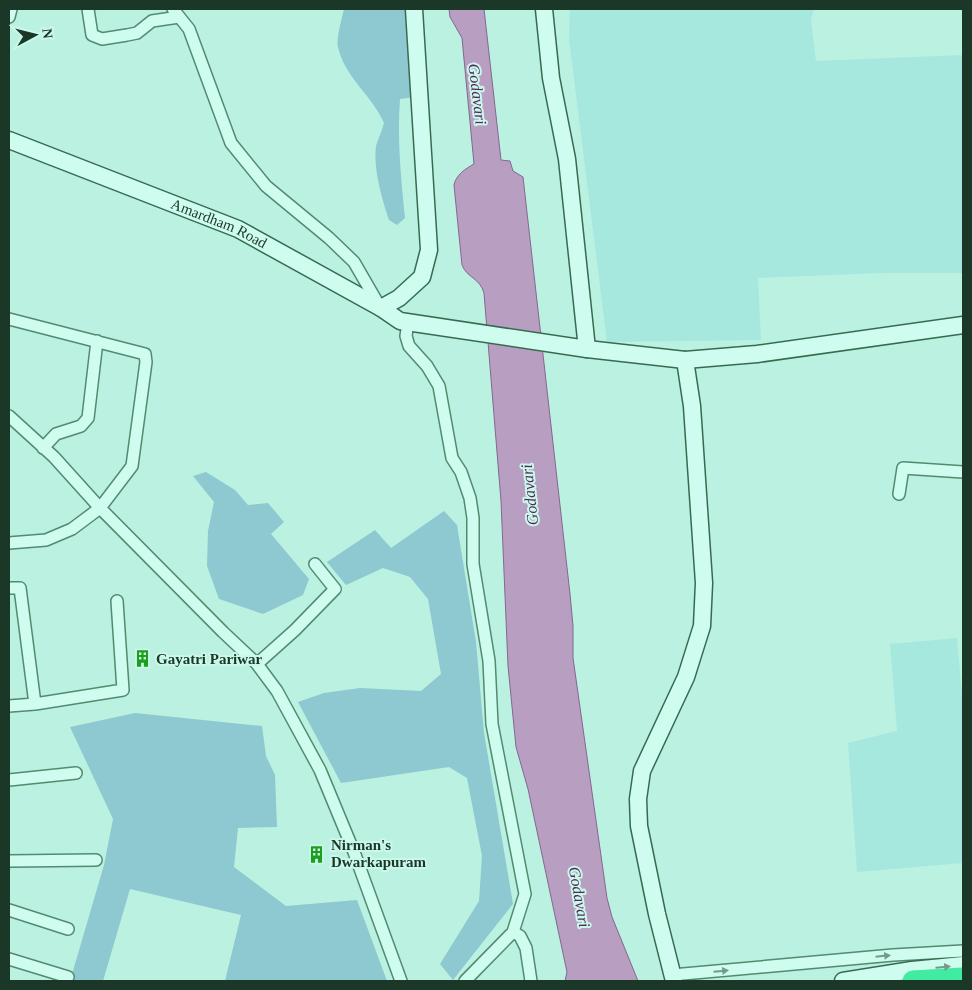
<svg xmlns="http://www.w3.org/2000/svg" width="972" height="990" viewBox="0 0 972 990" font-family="'Times New Roman',serif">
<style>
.farmland{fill:#a7e8de}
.green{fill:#8ec8d0}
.water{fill:#b89fc2;stroke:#85668f}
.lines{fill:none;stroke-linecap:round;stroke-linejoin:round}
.street-casing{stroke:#538a70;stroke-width:14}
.secondary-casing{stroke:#376b51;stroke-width:19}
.highway-casing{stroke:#28563e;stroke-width:24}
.street{stroke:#cefcee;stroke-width:11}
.secondary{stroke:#cefcee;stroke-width:16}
.highway{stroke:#41eba1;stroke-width:21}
.oneway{fill:#749a8b}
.labels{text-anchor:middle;stroke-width:4;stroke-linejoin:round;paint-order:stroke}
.street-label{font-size:15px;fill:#1a3728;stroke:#caf8eb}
.poi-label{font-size:15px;font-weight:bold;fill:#1a3728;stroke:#caf8eb;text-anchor:start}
.water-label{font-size:16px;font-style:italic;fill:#562758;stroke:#caf8eb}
</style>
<rect width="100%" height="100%" fill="#baf1e1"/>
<path class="farmland" d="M570,9h244l-3,11 5,41 147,-6v218h-81l-124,5 3,62 -154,2 -38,-303z
M957,638l6,67v158l-106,9 -9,-129 49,-12 -7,-87z"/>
<path class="green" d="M344,9h67l4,88 -15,2c-3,40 1,79 5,119l-8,7 -8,-5c-7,-21 -16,-51 -13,-74 2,-7 6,-15 8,-23 -12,-28 -39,-45 -46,-76 -2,-8 4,-29 6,-38z
M206,472l29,18 13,15 20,-2 16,19 -13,12 38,45 -6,16 -40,19 -44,-15 -12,-33 1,-35 6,-29 -21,-26z
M444,511l13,14 19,117 8,91 29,171 -60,76 -13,-16 39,-63 3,-45 -15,-78 -18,-11 -108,16 -43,-81 26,-9 36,-5 61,3 20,-17 -13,-75 -18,-22 -27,-9 -37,17 -19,-23 48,-32 16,18z
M135,713l127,13 4,30 9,19 2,52 -39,1 -4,39 52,39 71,-6 30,81h-162l16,-66 -111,-26 -27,92h-33l34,-116 9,-46 -43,-92z"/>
<path class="water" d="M449,9h35l17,151 9,1 3,10 10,6 47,417 3,32v32l34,240 5,19 26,64h-73l2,-9 -39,-183 -12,-42 -8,-81 -7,-165 -17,-208c-4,-15 -17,-15 -22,-28l-8,-80c2,-10 11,-16 20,-21l-12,-126 -12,-21z"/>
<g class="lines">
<defs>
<path id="street" d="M88,9l4,26 10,4 25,-4 10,-2 15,-12 27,-4
M173,9l16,20 42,114 35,43 63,52 25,24 26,45
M9,17l2,-8
M9,319l136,35 1,8 -14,104 -32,42 -28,21 -26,11 -37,3
M408,322l-2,14 3,10 18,20 12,20 13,72 9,14 9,26 3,20v46l16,97 3,63 33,170 -12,38
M9,416l45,41 46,51 123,124 34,32 20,27 43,79 34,82 47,129
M43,448l13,-14 25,-8 7,-8 9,-77
M899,494l4,-26 60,4
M9,588h11l15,116 88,-14 -6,-89
M257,664l38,-34 40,-41 -20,-25
M9,706l26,-2
M9,780l67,-7
M9,861l87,-1
M9,910l59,19
M9,959l59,18
M672,975l221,-20 70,-4
M465,981l48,-49 7,4 6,12 5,33"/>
<g id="secondary">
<path d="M544,9l7,69 16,81 20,190"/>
<path id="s1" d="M9,140l229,89 143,79 19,13 187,28 98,11 72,-6 206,-29"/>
<path d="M381,308l18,-10 23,-21 7,-27 -15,-241"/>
<path d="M674,981l-17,-67 -18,-88 -1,-27 4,-28 44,-94 16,-51 2,-43 -12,-177 -7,-46"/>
<path d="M843,981l69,-11 51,-5"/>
</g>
<path id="highway" d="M913,981l50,-3"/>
</defs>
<use href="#street" class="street-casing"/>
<use href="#secondary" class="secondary-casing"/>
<use href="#highway" class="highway-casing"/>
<use href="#street" class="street"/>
<use href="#secondary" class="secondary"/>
<use href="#highway" class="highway"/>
</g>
<defs><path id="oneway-solid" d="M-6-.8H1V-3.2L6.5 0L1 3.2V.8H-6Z" transform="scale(1.25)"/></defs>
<g class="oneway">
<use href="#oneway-solid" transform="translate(883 956) rotate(-6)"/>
<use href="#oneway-solid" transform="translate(943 967) rotate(-5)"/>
<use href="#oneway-solid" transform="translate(721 971) rotate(-5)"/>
</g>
<defs>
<symbol id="building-bare" viewBox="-9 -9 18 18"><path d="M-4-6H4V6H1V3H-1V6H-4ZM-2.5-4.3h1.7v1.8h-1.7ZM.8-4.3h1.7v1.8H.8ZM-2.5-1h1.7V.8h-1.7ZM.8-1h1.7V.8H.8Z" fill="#1e9e1e" stroke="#caf8eb" stroke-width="2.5" paint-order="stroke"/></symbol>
</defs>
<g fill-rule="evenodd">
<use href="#building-bare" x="130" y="646" width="25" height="25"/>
<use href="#building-bare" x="304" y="842" width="25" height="25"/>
</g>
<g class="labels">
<g class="street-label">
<text dy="5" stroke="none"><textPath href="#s1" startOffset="226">Amardham Road</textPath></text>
</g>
<g class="poi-label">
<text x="156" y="664">Gayatri Pariwar</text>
<text x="331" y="850">Nirman's<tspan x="331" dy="17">Dwarkapuram</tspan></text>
</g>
<g class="water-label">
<text transform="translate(478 94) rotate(83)" y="6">Godavari</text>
<text transform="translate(529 495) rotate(-96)" y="6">Godavari</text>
<text transform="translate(580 897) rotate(80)" y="6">Godavari</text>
</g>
</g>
<rect width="972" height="990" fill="none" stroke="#1a3728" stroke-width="20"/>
<g transform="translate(35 35) rotate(83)" stroke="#caf8eb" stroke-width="4" paint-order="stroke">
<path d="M0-4L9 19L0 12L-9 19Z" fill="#1a3728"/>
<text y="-8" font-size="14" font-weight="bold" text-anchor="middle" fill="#1a3728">N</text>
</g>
</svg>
